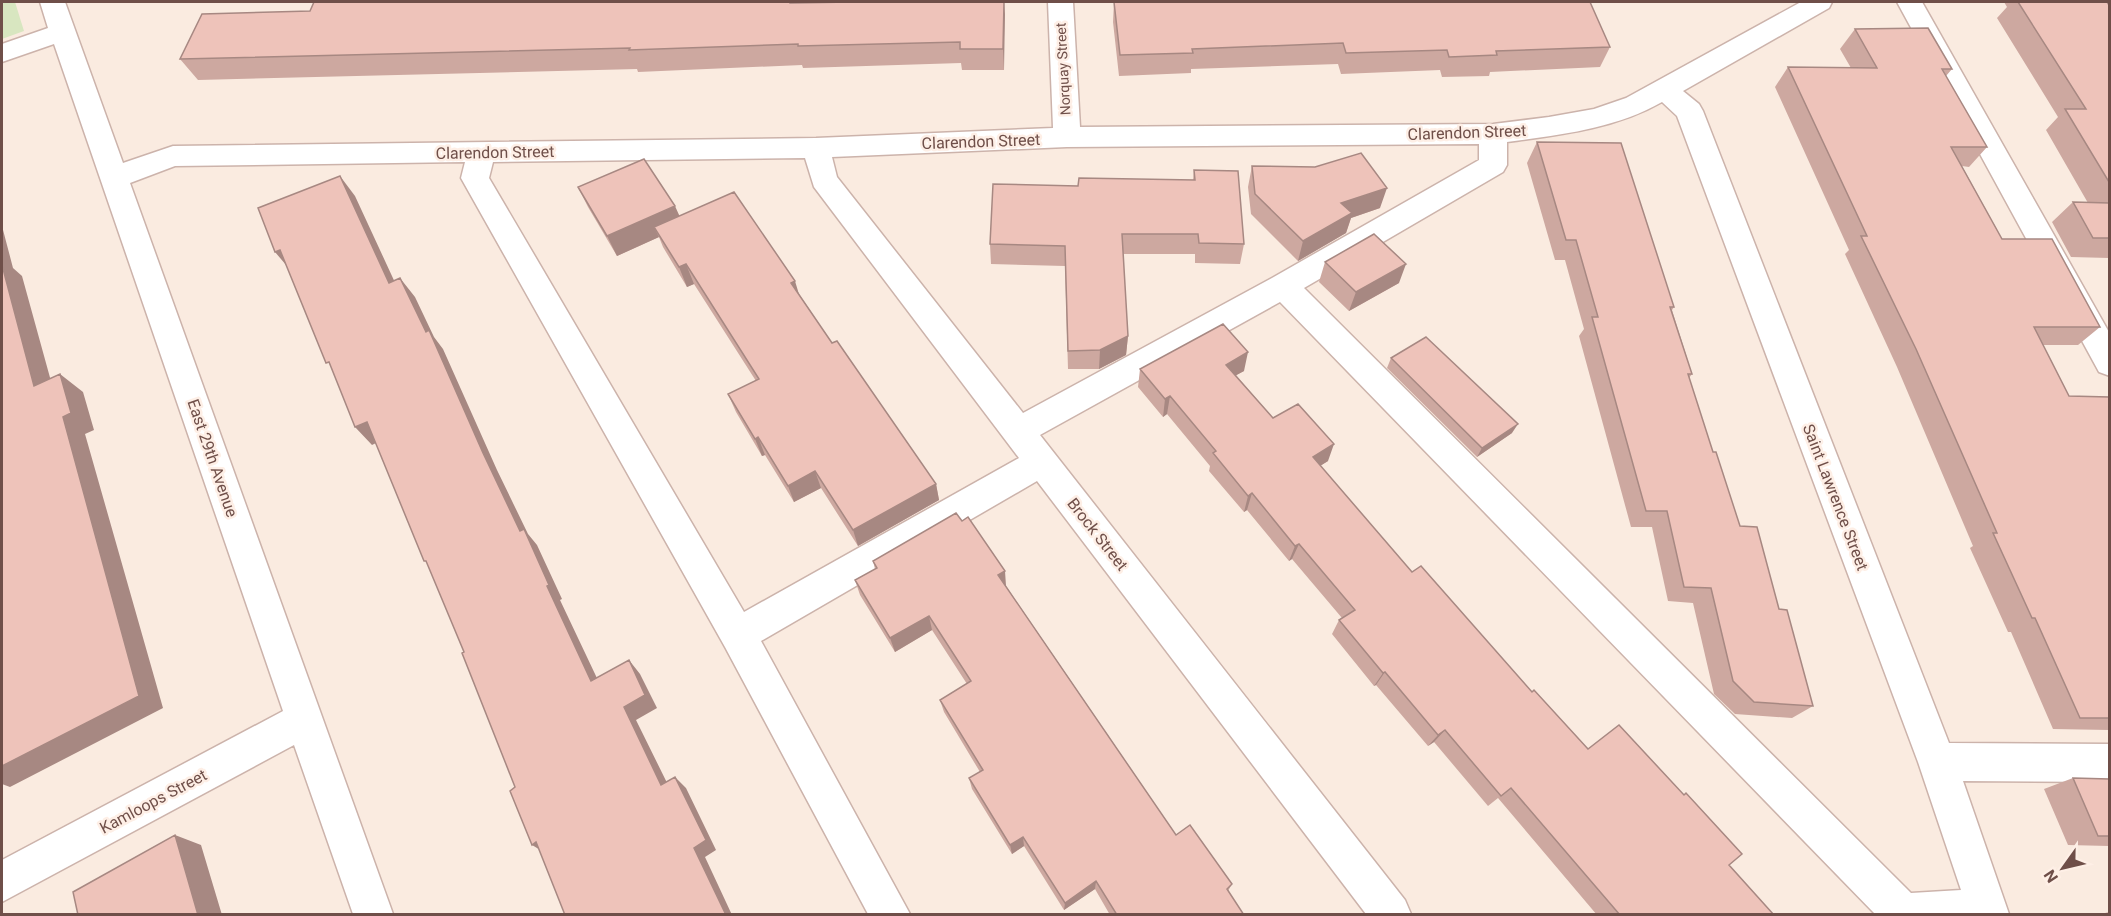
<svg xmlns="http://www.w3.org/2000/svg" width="2111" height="916" viewBox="0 0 2111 916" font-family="Roboto,sans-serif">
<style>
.green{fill:#d8e6c0}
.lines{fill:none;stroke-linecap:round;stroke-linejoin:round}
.minor-casing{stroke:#ccb3ab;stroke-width:3}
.minor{fill:#fff;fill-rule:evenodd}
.wall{fill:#cda8a0}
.shaded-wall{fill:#a78882}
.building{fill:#eec3ba;stroke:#a78882;stroke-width:1.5}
.labels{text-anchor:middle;stroke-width:5;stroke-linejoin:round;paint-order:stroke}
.far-street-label{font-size:14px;fill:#6f4f49;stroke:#feefe6}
.street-label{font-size:16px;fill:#6f4f49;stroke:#feefe6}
</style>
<rect width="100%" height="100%" fill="#faebe0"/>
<path class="green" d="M2,2h13l9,29 -22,8z"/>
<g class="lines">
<defs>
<path id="minor" d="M40,2h25l58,161 50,-17 643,-8 237,-10 -5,-126h25l7,125 413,-3 56,-7 45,-8 32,-11 175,-96h31l-3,6 -146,83 16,13 4,7 246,632 161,1v38l-147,-1 46,133h-134l-595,-612 -240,133 365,465 6,14h-45l-329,-433 -276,160 149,273h-42l-143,-267 -264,-469 4,-16 -290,4 -45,17 263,731h-40l-59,-169 -292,157v-42l281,-149 -229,-667 -52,18v-18l46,-16zM1662,102l15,14 241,646 43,128 -50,3 -607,-605 199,-116 4,-7v-23c52,-7 108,-13 155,-40zM1479,144v16l-207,118 -249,135 -186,-236 -5,-20 235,-10zM805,158l9,29 205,271 -275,154 -255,-434 4,-16z
M1897,2h25l188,332v42l-11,-4z"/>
</defs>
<use href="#minor" class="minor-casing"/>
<use href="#minor" class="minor"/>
</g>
<path class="wall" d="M314,2h479v1l211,-1v68h-42l-1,-7 -158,5 -1,-3 -164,7 -1,-3 -439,11 -18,-21 130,-48z
M1114,2l496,45 -10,20 -110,5 -1,4 -47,1 -2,-7 -99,4 -3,-10 -147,5v4l-72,3 -6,-54z
M2004,2h103l2,3v253l-38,-1 -19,-35 21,-20 15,1 -42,-73 12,-13 -61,-99 10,-11z
M1855,29l97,40 -6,7 41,71 -18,20 -7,-1 40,73 98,88 -22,18h-35l26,51 40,1v333l-56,-1 -42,-97h-3l-38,-84 3,-2 -76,-179 -52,-113 4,-4 -74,-163 13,-20 63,1 -11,-19z
M1537,142l137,165 -2,3 20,64 -3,4 24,74 27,74 39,83 34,97 -21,12 -57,-4 -21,-20 -21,-91 -25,-2 -16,-74h-21l-52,-191 5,-7 -19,-69h-10l-28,-97z
M1252,166l128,42 -29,10 -5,15 -48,28 -47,-47 -3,-27z
M1194,170l50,74 -4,20 -45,-1v-9h-72l5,82 -2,19 -27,14h-31l-3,-103 -74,-2 -1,-20 88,-58 115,-6z
M578,187l102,29 119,78 33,49 104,141 3,16 -81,46 -37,-58 -27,14 -29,-47 -3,1 -26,-44 -8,-18 28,-13 -62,-97 -7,3 -24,-40 -4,-10 -42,19 -29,-49z
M1325,262l74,21 -50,28 -30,-29z
M1391,358l121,75 -35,24 -90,-89z
M1140,369l104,2 -8,4 37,43 55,43 -8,5 92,106 176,177 96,46 2,-2 43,72 45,50h-177l-99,-117 -10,8 -54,-64 -6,4 -52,-61 -2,1 -42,-52 7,-14 3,-2 -50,-59 -3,2 -42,-51 -3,2 -35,-41 1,-5 -43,-52 -4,3 -25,-30z
M873,561l133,25 170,249 56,49 -4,7 16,24h-134l-15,-26 -31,21 -40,-64 -12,8 -40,-65 -3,-11 11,-6 -36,-60 -4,-12 27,-16 -35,-54 -37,22 -35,-57 -5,-15 20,-11z
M2073,778l36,1v67l-41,-1 -24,-56z
M2109,912v3h-12z"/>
<path class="shaded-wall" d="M1004,2l1,12 -1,56 -1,-21z
M340,176l15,20 49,106 -15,-19z
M1387,188l-7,20 -29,10 -5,15 -48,28 5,-20 38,-38z
M675,206l9,20 -30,1 5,10 -42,19 -10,-20z
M2,226l11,42 9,8 35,127 -23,-17 -32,-120z
M280,250l12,22 -17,-20z
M686,264l8,20 -7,3 -8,-20z
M1406,264l-7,19 -50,28 7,-19z
M400,278l15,19 19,40 9,12 54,121 31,64 9,11 25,54 -2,1 44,93 -13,-12z
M795,281l6,20 -10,-18z
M1128,336l-2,19 -27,14 1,-19z
M1248,352l-4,19 -22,12 4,-18z
M60,374l23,18 11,38 -9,4 78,274 -153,79 -8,-3v-21l61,-346z
M1170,396l-3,18 -4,3 2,-18z
M367,422l17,17 -12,6 -17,-18z
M1518,424l-6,9 -35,24 5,-9z
M758,437l7,18 -3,1 -7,-17z
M1334,444l-6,17 -21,13 6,-17z
M815,471l6,17 -27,14 -6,-16z
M936,484l3,16 -81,46 -5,-16z
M1252,493l-5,17 -3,2 4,-16z
M1299,544l-7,15 -3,2 6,-15z
M1005,571l1,15 -6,4 -2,-15z
M929,616l3,14 -37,22 -5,-14z
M629,660l11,14 17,34 -21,12 37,75 -12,-10 -37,-78z
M1385,672l-9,13 -2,1 9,-13z
M1445,730l-11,12 -6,4 10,-11z
M675,777l11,11 30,62 -11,7 27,58h-6l-32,-67z
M175,835l26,10 21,70h-24z
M1023,837l1,9 -12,8 -2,-9z
M536,842l11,12 -15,-9z
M1096,881l-1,8 -31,21 1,-7z"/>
<path class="building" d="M314,2h476v1l63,-1h151l-1,47h-43v-7l-162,4v-2l-169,6 1,-2 -450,11 22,-45 108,-3z
M1114,2h476l20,45 -114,4 1,4 -48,2 -2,-7 -101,3 -3,-10 -151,6 1,4 -73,2z
M2018,2h89l2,3v177l-44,-73h21z
M1928,28l24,41h-10l45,78h-36l51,92h50l48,88h-66l35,69 40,1v321h-29l-45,-100h-3l-39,-85h4l-81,-184 -55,-113h6l-79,-169 89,1 -22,-39z
M1537,142l84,1 53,164h-4l22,67h-4l25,78h3l24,74 17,1 22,82 8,1 26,96 -59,-4 -21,-21 -22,-93 -27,-1 -17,-76h-21l-54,-194h6l-22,-77h-10z
M1361,153l26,35 -46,15 11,10 -49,28 -48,-47 -3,-28 63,1z
M644,159l31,47 -68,30 -29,-49z
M1194,170l44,1 6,73 -45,-1 -1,-9h-76l6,102 -28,14 -32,1 -3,-105 -75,-2 3,-60 85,2 1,-8 116,2z
M340,176l49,107 11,-5 26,54 3,-2 54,123 37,78 4,-2 25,56 -2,1 44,95 38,-21 16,35 -21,12 37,78 14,-8 31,63 -12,8 32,67h-161l-29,-73 -4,3 -22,-54 5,-4 -53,-134 2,-1 -38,-91h-2l-57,-139 -12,5 -26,-65 -3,1 -46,-113 -5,2 -17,-44z
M734,192l61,89 -4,2 41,60 5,-2 99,143 -83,46 -38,-59 -27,15 -30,-49 -3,2 -27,-45 31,-15 -73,-115 -7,3 -25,-40z
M2073,202l36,1v35h-16z
M1374,234l32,30 -50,28 -31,-30z
M2,265l32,121 26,-12 11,39 -8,4 76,279 -137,70z
M1223,324l25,28 -22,13 47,53 25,-14 36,40 -21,13 99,115 9,-6 111,126 2,-2 54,59 31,-24 65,70 2,-2 56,61 -13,11 45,50h-154l-109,-127 -10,8 -56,-66 -7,5 -53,-63 -2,1 -44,-53 16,-10 -56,-66 -4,2 -43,-53 -4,3 -35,-43 3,-2 -46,-55 -5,3 -25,-30z
M1426,337l92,87 -36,24 -91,-90z
M956,513l6,8 6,-4 37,54 -7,4 178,260 14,-10 42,59 -5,5 17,26h-127l-21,-34 -31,22 -42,-66 -13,8 -41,-67 14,-8 -43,-70 31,-19 -42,-65 -39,22 -35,-58 22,-12 -4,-7z
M2073,778l36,1v57h-11z
M175,835l23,80h-120l-5,-23z"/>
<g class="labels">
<g class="far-street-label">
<text transform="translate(1063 69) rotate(-93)" y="5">Norquay Street</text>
</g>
<g class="street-label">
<text transform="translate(1467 132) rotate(-2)" y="6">Clarendon Street</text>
<text transform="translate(981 141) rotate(-2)" y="6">Clarendon Street</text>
<text transform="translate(495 152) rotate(-1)" y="6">Clarendon Street</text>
<text transform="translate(213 458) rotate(71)" y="6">East 29th Avenue</text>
<text transform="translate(1836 497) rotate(69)" y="6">Saint Lawrence Street</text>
<text transform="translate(1098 534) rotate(52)" y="6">Brock Street</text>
<text transform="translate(153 801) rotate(-28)" y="6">Kamloops Street</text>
</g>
</g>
<rect width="2111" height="916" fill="none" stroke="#6f4f49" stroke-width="6"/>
<g transform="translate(2063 868) rotate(236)" stroke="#feefe6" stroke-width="4.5" paint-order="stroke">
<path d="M0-4.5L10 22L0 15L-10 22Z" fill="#6f4f49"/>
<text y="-9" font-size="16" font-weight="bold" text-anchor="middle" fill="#6f4f49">N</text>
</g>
</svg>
